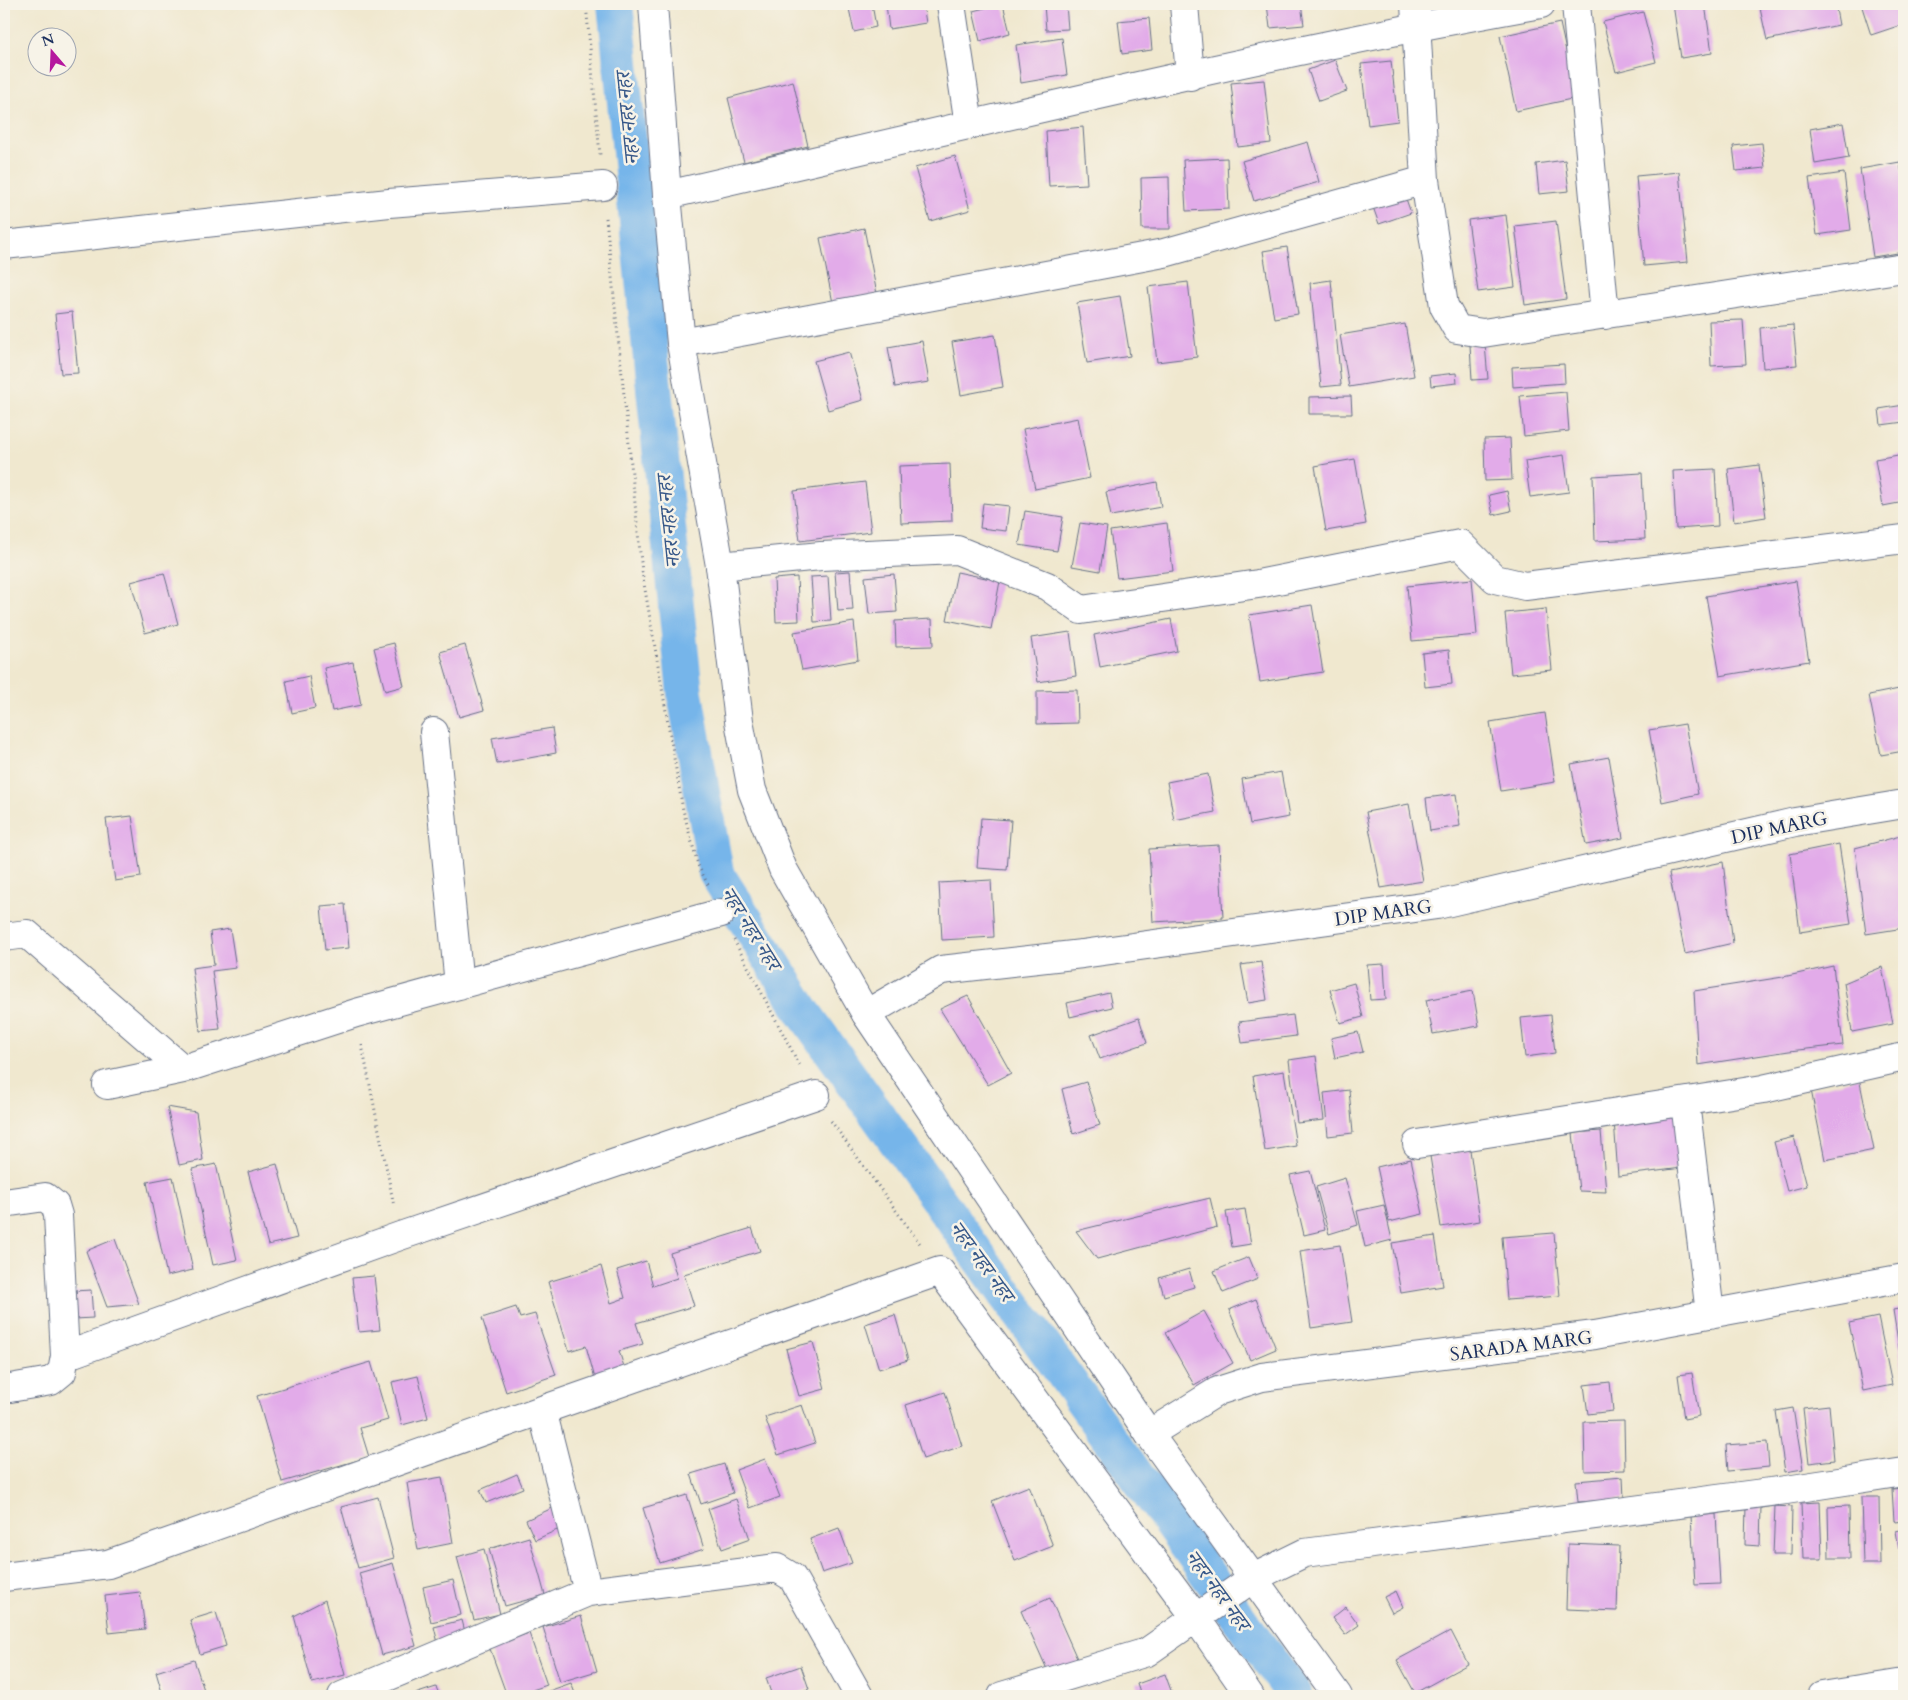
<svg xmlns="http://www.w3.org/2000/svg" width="1908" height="1700" viewBox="0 0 1908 1700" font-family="Cardo,'Noto Serif Devanagari',serif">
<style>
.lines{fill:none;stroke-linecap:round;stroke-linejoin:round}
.canal{stroke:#76b5ea;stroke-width:36}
.building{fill:#e2abe9}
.minor-casing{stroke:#667086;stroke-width:30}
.secondary-casing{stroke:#667086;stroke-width:30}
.path{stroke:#667086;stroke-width:3;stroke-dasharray:1 4;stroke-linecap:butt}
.minor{stroke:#fff;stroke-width:28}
.secondary{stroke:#fff;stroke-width:28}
.labels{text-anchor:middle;stroke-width:5;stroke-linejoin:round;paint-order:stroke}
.street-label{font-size:19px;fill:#1b2f5e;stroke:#f7f3e8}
.water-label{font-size:20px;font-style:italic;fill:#365788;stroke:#f7f3e8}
</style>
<rect width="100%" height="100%" fill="#f7f3e8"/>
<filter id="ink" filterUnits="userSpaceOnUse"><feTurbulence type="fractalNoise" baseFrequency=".02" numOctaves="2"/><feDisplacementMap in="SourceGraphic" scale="10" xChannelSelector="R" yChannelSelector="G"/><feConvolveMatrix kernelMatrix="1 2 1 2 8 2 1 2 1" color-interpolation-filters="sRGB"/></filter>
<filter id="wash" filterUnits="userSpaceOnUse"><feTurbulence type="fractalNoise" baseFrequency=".0096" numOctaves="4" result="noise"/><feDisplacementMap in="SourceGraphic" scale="20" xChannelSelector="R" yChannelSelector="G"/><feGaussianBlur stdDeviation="1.12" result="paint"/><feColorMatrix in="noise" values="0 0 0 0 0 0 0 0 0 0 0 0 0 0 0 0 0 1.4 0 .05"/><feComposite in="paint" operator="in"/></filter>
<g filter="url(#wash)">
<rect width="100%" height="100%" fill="#f0e8cf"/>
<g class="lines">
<path class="canal" d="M615,4l70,690 31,179 88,140 491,683"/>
</g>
<g id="blocks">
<path class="building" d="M848,4h24l4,23 -22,5z
M886,4h37l3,19 -37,6z
M1000,4h3l7,29 -30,8 -7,-30z
M1044,4h22l2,25 -22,1z
M1267,4h34l3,21 -34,3z
M1673,4h32l7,49 -31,5z
M1759,4h76l4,21 -72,15z
M1861,4h43v20l-33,11z
M1643,12l13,50 -40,10 -13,-50z
M1149,18l3,32 -30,4 -4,-33z
M1560,23l16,75 -60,13 -16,-75z
M1062,38l5,37 -46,8 -5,-38z
M1335,60l12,31 -28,10 -11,-31z
M1391,61l7,60 -30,4 -7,-61z
M1264,80l7,63 -33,4 -7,-64z
M793,81l15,65 -64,16 -16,-64z
M1843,123l6,35 -34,6 -5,-35z
M1083,127l4,57 -38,2 -3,-55z
M1308,142l11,40 -65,19 -12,-40z
M1762,143l3,25 -29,3 -3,-25z
M955,156l15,54 -40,11 -15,-53z
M1227,158l2,51 -43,2 -3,-51z
M1565,160l4,31 -30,3 -3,-30z
M1900,162l4,26v64l-31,5 -13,-88z
M1679,172l9,90 -44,4 -8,-90z
M1844,173l7,57 -34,5 -8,-57z
M1169,177l1,52h-28l-1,-51z
M1405,196l6,17 -32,11 -6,-17z
M1506,215l9,72 -37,5 -10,-72z
M1556,221l10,78 -41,6 -10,-79z
M864,228l13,66 -44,9 -13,-65z
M1287,247l11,67 -24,4 -11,-67z
M1331,280l10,105 -20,2 -11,-104z
M1188,282l9,75 -40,5 -9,-75z
M1120,296l10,60 -43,7 -10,-60z
M72,312l6,61 -17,1 -6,-60z
M1743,320l3,44 -35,2 -2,-45z
M1405,324l9,52 -65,11 -9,-52z
M1793,325l4,40 -34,3 -3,-40z
M995,335l8,52 -42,8 -9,-53z
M922,341l7,41 -34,5 -7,-40z
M1485,344l3,35 -16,1 -2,-35z
M849,352l14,48 -35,10 -14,-49z
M1564,364l1,19 -52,4 -1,-20z
M1456,373l1,10 -26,3 -1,-10z
M1566,392l3,39 -45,5 -4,-40z
M1351,396l1,18h-43v-17z
M1904,405v17l-23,3 -2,-16z
M1078,418l12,60 -55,11 -12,-60z
M1510,438l2,42 -27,1 -1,-42z
M1904,454v48l-21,4 -8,-47z
M1564,455l5,37 -39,5 -5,-36z
M1355,459l11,65 -40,7 -11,-65z
M950,464l2,57 -51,2 -2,-57z
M1759,465l7,52 -32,5 -6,-53z
M1715,469l3,57 -42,3 -3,-58z
M1642,473l3,66 -50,2 -2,-65z
M865,482l6,50 -71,9 -6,-50z
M1157,482l4,25 -50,9 -5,-24z
M1507,491l4,20 -18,4 -4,-20z
M983,503l26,3 -3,25 -26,-3z
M1025,511l38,6 -6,34 -38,-6z
M1080,523l27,4 -7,44 -28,-5z
M1167,523l6,48 -56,7 -7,-47z
M850,571l3,39 -15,1 -3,-39z
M957,572l43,9 -9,48 -44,-9z
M164,573l14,51 -33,9 -14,-51z
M894,574l3,38 -28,2 -4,-37z
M828,576l3,45 -17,1 -3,-45z
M797,577l2,44 -23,1 -2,-43z
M1472,579l5,56 -65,6 -5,-55z
M1796,581l13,80 -89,15 -14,-80z
M1312,605l11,67 -63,10 -11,-67z
M1546,609l6,61 -41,4 -6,-61z
M932,619l1,27 -37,1 -1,-26z
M1171,619l6,32 -77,16 -6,-32z
M854,622l4,38 -56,10 -8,-38z
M1070,632l6,44 -38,6 -7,-44z
M394,643l10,43 -19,5 -11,-43z
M465,645l19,65 -25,7 -19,-65z
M1449,650l3,34 -27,3 -3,-34z
M353,662l8,43 -29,6 -8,-43z
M309,676l6,32 -23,5 -6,-32z
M1904,688v63l-23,4 -12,-60z
M1077,690l1,33 -41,1v-33z
M1545,713l10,69 -54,9 -11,-69z
M1685,724l13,70 -36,8 -13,-72z
M552,728l4,25 -59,11 -5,-26z
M1609,757l14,81 -37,7 -15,-81z
M1281,772l8,45 -39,7 -8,-45z
M1208,774l7,38 -41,8 -7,-38z
M1456,794l4,32 -30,5 -4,-33z
M1409,804l14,77 -42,7 -15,-76z
M132,816l9,61 -26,4 -9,-62z
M981,818l30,2 -4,50 -30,-2z
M1904,835v93l-38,6 -11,-86z
M1839,844l12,80 -51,8 -10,-78z
M1219,845l4,73 -70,4 -4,-73z
M1723,862l10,81 -48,11 -16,-81z
M991,880l3,57 -52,3 -3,-57z
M345,904l4,44 -24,2 -4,-44z
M230,929l6,39 -24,3 8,58 -20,2 -8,-63 22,-3 -4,-33z
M1261,962l6,38 -19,3 -7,-38z
M1384,964l2,35 -16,1 -3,-35z
M1833,966l10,79 -54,6 -91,14 -4,-74 89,-14z
M1882,967l11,57 -41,8 -8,-49z
M1354,983l9,34 -23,6 -10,-33z
M1473,991l6,35 -46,8 -7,-34z
M1109,993l3,14 -42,10 -3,-14z
M968,996l43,77 -23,12 -48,-76z
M1293,1015l3,21 -54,7 -3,-21z
M1551,1015l4,38 -30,4 -4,-39z
M1139,1018l8,25 -47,16 -9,-24z
M1358,1032l5,20 -28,6 -4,-20z
M1316,1056l8,64 -27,3 -8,-63z
M1284,1071l12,75 -31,5 -12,-75z
M1859,1078l15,72 -49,10 -14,-70z
M1086,1082l14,43 -27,9 -11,-45z
M1349,1090l4,43 -25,3 -4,-43z
M167,1107l29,5 7,48 -24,5z
M1676,1112l6,56 -64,8 -4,-56z
M1601,1131l5,61 -27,-1 -6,-58z
M1794,1137l13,49 -20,5 -13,-49z
M1470,1150l10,71 -39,6 -11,-71z
M1411,1159l12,55 -34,8 -12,-55z
M216,1164l21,96 -24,5 -21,-96z
M277,1164l20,74 -29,7 -20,-73z
M1310,1171l15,59 -21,5 -14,-60z
M173,1177l20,93 -26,6 -20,-94z
M1345,1178l13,47 -29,9 -13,-47z
M1210,1198l7,29 -120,32 -21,-28z
M1384,1205l8,35 -27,7 -8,-36z
M1245,1209l6,35 -19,3 -6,-35z
M752,1228l8,23 -76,23 10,32 -58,17 7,21 -24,7 7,22 -30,9 -10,-36 -17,5 -21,-69 53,-16 10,37 14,-5 -8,-28 29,-9 7,25 24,-8 -7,-25z
M1554,1233l6,63 -53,4 -5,-63z
M1435,1236l8,50 -42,7 -9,-50z
M115,1239l24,65 -32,3 -21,-56z
M1340,1245l12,77 -41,6 -11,-77z
M1249,1257l9,22 -35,14 -9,-22z
M1189,1269l5,18 -30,9 -5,-18z
M374,1276l6,54 -21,2 -7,-54z
M91,1290l2,28 -18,1 -2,-28z
M1256,1299l20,50 -26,11 -21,-50z
M516,1307l4,11 15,-4 21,61 -50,17 -24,-74z
M1904,1308v65h-1l-10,-63z
M1204,1311l29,52 -39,22 -29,-52z
M895,1315l13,45 -29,9 -14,-45z
M1878,1317l14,68 -29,6 -14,-68z
M813,1342l12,47 -26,7 -13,-47z
M371,1362l17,58 -28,8 9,29 -87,25 -25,-86z
M1692,1373l7,43 -15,3 -6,-44z
M418,1376l10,42 -26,7 -10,-43z
M1610,1382l3,29 -25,3 -4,-29z
M945,1392l17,54 -39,13 -17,-54z
M802,1405l13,38 -37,12 -13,-38z
M1829,1405l5,55 -25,3 -6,-55z
M1793,1408l10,61 -18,3 -9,-61z
M1624,1421l1,49 -40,1 -1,-49z
M1767,1442l2,25 -41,4 -2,-26z
M765,1459l15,38 -30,11 -14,-38z
M724,1464l9,29 -32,11 -10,-30z
M517,1474l6,14 -37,15 -6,-13z
M442,1477l11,66 -35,7 -11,-67z
M1623,1477l1,22 -46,3 -2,-21z
M1029,1486l24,60 -38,15 -23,-60z
M1904,1488v32l-10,1 -2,-32z
M687,1495l17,54 -44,14 -17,-55z
M378,1497l16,61 -36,10 -17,-61z
M1861,1497h18l1,67h-17z
M736,1499l14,40 -28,10 -14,-40z
M1820,1502l2,57h-19l-2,-56z
M557,1506l9,20 -31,14 -9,-20z
M1746,1506h15l-1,40 -15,-1z
M1775,1506l17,1 -1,48h-18z
M1849,1506l1,52h-21l-1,-51z
M1716,1514l4,70 -25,1 -4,-69z
M839,1528l13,35 -30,10 -12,-34z
M1904,1529v19l-5,1 -3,-18z
M529,1537l16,58 -40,11 -16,-57z
M1568,1544l51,2 -2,65 -51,-2z
M484,1549l16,65 -26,6 -17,-63z
M393,1563l23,83 -34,9 -23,-82z
M453,1580l8,35 -30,7 -8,-35z
M1396,1591l7,16 -11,6 -8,-16z
M140,1592l5,37 -36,4 -4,-37z
M1050,1598l29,65 -29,13 -29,-65z
M325,1600l20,75 -33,8 -18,-67z
M1346,1607l13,18 -14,10 -13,-17z
M216,1612l10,34 -26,8 -10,-34z
M581,1616l16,55 -37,11 -17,-55z
M462,1620l4,16 -28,7 -4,-16z
M1451,1631l17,33 -53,29 -18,-33z
M529,1633l18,52 -32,11h-8l-18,-50z
M194,1660l12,36h-43l-7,-24z
M801,1666l8,23 -21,7h-16l-6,-18z
M1165,1674l8,22h-32l-4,-12z
M571,1683l5,13h-41z
M436,1687l4,9h-31z
M1497,1691l1,5h-31v-1z"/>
</g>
</g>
<g filter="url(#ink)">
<use href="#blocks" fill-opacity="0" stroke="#667086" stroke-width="1"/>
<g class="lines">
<defs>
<path id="minor" d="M951,4l18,121
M1184,4l6,72
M1415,4l10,176 19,126 13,23 26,4 421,-65
M1576,4l29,311
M667,195c291,-67 581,-139 874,-191
M4,245l385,-42 214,-17
M681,343l483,-90 261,-73
M720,566l101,-10 136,-6 90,36 34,24 177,-26 202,-40 35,35 30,7 379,-47
M434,732l25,253
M4,937l23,-3 156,135
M866,1014l75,-44 141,-16 355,-49 358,-83 109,-18
M107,1085l76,-16 173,-56 365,-100
M1685,1102l25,212
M1417,1144l346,-55 141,-32
M4,1203l41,-6 10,8 3,10 7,141 -3,16 -11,9 -47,8
M65,1356l335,-120 416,-141
M542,1410l46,182
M1149,1434l69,-43 44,-14 333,-42 309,-57
M4,1577l104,-13 434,-154 398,-139 256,347 54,78
M342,1696l246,-104 189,-24 15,9 67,119
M1002,1696l145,-44 106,-74 51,-25 482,-63 118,-18
M1822,1696l82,-13"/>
<path id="secondary" d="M653,4l14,191 14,148 39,223 19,155 13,69 31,79 83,145 283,420 189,262"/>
</defs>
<use href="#minor" class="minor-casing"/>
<use href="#secondary" class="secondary-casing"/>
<path class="path" d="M586,4l14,151
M606,218l36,354 41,238 15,55 10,20
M734,940l67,128
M362,1045l32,161
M831,1121l90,124"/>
<use href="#minor" class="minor"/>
<use href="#secondary" class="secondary"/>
</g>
</g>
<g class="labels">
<g class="street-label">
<text transform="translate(1779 827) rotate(-12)" y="7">DIP MARG</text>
<text transform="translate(1383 912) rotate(-8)" y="7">DIP MARG</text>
<text transform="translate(1521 1345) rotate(-7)" y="7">SARADA MARG</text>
</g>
<g class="water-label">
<text transform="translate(627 119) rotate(-96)" y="7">नहर नहर नहर</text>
<text transform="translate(668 522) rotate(-96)" y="7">नहर नहर नहर</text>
<text transform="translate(751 928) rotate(58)" y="7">नहर नहर नहर</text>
<text transform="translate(982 1261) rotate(54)" y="7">नहर नहर नहर</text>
<text transform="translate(1218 1590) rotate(54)" y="7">नहर नहर नहर</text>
</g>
</g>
<rect width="1908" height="1700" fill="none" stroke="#f7f3e8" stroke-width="20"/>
<g transform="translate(52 52) rotate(341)"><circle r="24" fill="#f7f3e8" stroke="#9fa5b1"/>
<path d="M0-4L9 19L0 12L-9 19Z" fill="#b5179e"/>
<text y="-8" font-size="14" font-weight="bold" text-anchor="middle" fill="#1b2f5e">N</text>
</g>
</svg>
